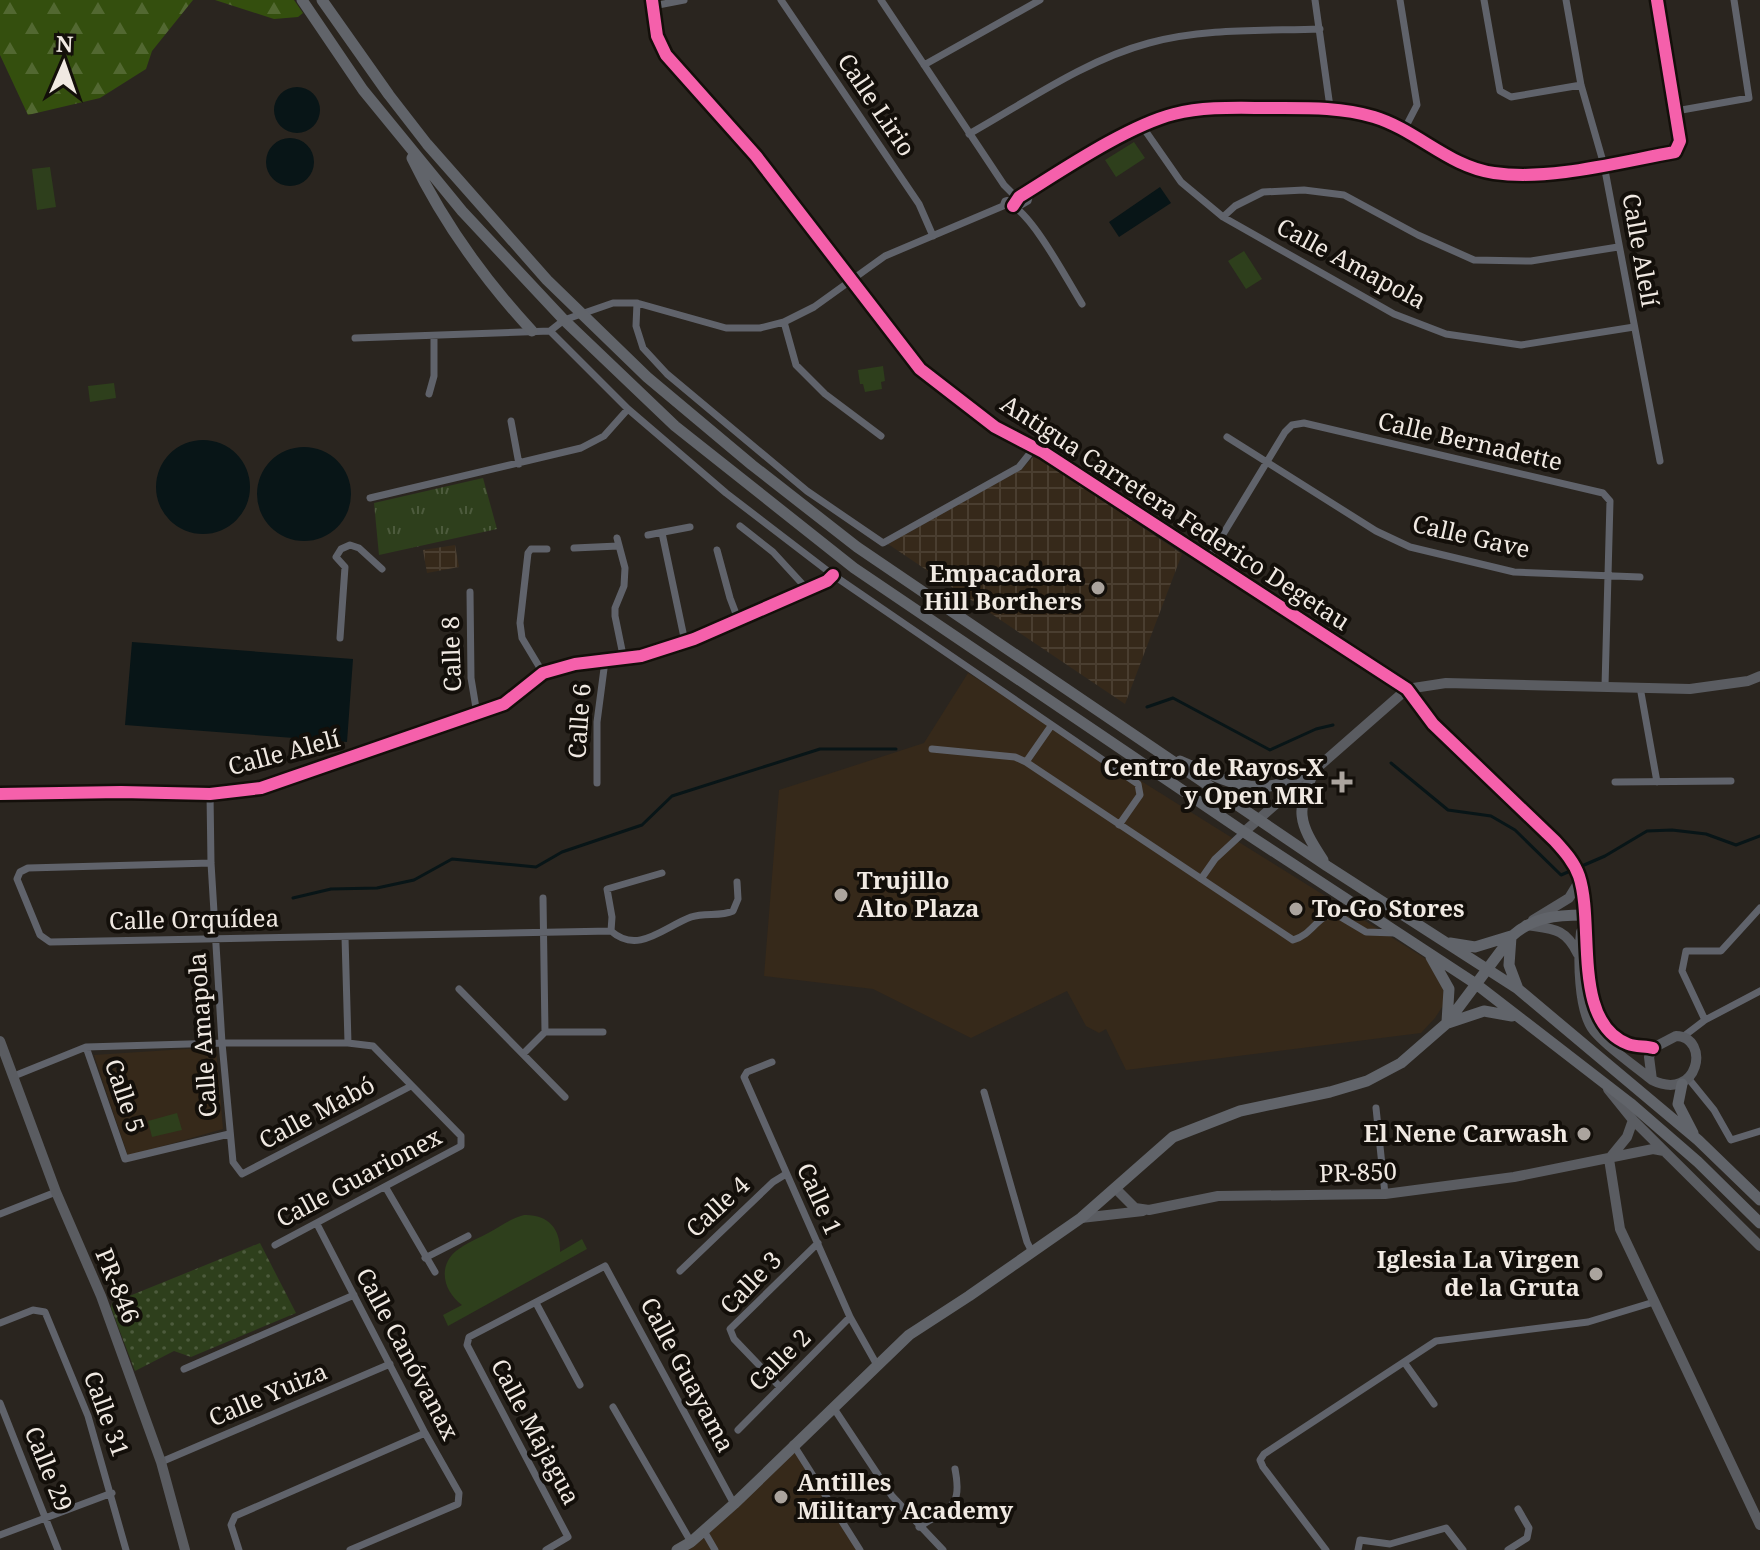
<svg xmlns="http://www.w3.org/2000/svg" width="1760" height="1550" viewBox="0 0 1760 1550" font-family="'Noto Serif',serif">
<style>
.built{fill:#36291a}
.industrial{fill:url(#industrial-grid)}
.grass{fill:url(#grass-dots)}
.forest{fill:url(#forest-firs)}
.park{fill:url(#park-tufts)}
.pitch{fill:#2e3f1c}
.water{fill:#081517}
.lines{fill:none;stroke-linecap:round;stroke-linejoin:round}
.stream{stroke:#081517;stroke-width:3}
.street{stroke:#60636b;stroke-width:7}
.secondary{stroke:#5a5c61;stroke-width:10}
.primary{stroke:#61646a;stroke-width:11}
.cycleway-casing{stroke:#130f0a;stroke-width:17}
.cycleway{stroke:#f560ab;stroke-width:12}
.poi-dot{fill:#aba49e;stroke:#130f0a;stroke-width:3}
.labels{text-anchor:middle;stroke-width:8;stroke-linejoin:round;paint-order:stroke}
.street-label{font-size:24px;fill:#f0e9e2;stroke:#130f0a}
.poi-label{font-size:24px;font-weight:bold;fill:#f0e9e2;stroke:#130f0a;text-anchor:end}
</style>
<defs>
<pattern id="industrial-grid" width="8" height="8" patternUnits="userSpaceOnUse" patternTransform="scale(2)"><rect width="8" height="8" fill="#36291a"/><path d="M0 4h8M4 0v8" fill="none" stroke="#4a3e30"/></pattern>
<pattern id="grass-dots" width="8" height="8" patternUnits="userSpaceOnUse" patternTransform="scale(2)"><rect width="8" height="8" fill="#2e3f1c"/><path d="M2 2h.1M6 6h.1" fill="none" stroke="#4d5b3d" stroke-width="1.8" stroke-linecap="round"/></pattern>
<pattern id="forest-firs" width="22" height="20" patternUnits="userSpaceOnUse" patternTransform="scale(2)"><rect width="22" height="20" fill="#344f0e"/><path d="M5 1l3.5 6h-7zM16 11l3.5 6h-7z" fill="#526831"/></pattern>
<pattern id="park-tufts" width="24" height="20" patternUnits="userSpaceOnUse" patternTransform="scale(2)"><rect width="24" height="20" fill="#2e3f1c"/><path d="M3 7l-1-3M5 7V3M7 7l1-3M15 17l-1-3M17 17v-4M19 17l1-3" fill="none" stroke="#4d5b3d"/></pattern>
</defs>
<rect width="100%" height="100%" fill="#2a251f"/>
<path class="built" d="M968,673l463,289 12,21 1,21 -9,14 -14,15 -295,37 -20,-41 -7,4 -13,-7 -19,-35 -96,47 -98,-49 -109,-13 15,-186 145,-47z
M216,1047l7,82 -95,27 -34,-101z
M793,1444l63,106h-173z"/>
<path class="industrial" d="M1035,455l147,99 -57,150 -237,-160 134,-75z
M455,545l4,22 -32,6 -4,-23z"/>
<path class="grass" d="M260,1243l36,70 -105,44 -17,-6 -39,20 -24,-63 1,-5z"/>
<path class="forest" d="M0,0h193l-41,51 -6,18 -46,29 -72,17 -28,-60z
M215,0h79l9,13 -5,4 -24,2z"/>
<path class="park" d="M483,478l14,51 -118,26 -5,-52z"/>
<path class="pitch" d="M1134,142l11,16 -29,19 -11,-17z
M50,167l6,40 -19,3 -5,-41z
M1244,251l18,28 -16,10 -18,-28z
M883,366l2,15 -4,1 1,7 -17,3 -2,-8h-3l-2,-14z
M114,383l2,15 -26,4 -2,-16z
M177,1113l5,17 -30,7 -4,-16z
M524,1215c24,-1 37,14 36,37l22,-13 5,10 -139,77 -5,-11 19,-10c-18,-13 -25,-38 -6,-54 10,-8 23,-13 34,-19 11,-6 22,-14 34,-17z"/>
<path class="water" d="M274 110a23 23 0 1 1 46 0a23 23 0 1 1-46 0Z
M266 162a24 24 0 1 1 48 0a24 24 0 1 1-48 0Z
M1160,187l11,16 -52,34 -10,-15z
M156 487a47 47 0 1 1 94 0a47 47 0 1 1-94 0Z
M257 494a47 47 0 1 1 94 0a47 47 0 1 1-94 0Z
M132,642l221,17 -6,83 -222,-17z"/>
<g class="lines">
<path class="stream" d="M1147,707l26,-9 97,52 46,-21 17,-4
M1391,763l57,47 43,6 24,14 46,45 44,-19 42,-25 25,-1 34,4 30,11 24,-9
M293,898l38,-9 46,-1 37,-8 38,-21 84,8 26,-15 80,-27 30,-29 148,-47h76"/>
<path class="street" d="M781,0l138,204 14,32
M881,0l123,185 12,12
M1315,0l15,107
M1400,0l17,105 -13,25
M1484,0l16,91 11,6 70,-12
M1566,0l15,85 23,80 56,296
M653,6l31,-6
M924,65l116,-65
M1676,111l73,-13 -15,-98
M1142,126l39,56 42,35 171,97 52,20 75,11 113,-18
M969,134c57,-32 116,-74 180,-91 55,-15 114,-12 171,-14
M1013,206l6,-9c42,-26 108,-71 155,-83 32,-8 65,-6 97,-6 35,0 69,-1 103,9 43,13 75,50 120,56 57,8 125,-11 181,-21l5,-11 -23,-141
M1013,206c22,13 54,74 69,98
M1016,208l12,-7 3,-11
M1223,217l12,-11 28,-14 41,-2 40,5 74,40 56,25 57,1 87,-14
M637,303l-1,23 7,22 24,26 140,117 76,52 136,-76 16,-20
M784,322l12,43 29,29 56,42
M550,331l78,78 98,84 107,82 305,209 2,11 -21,30
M355,338l195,-7 14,-11 49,-17h24l89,25h34l24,-6 30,-15 71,-51 118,-50 2,-5 14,-4
M429,394l5,-18v-40
M511,421l8,43
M1227,437l149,94 34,16 104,25 126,5
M370,498l211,-50 23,-12 24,-27
M740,526l33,26 34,37
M662,533l23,109
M648,535l42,-8
M617,538l8,30 -1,18 -9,22v8l9,44
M574,548l44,-2
M717,550l13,48 8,21
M1208,559l77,-127 7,-7 12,-2 299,70 7,8 -5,185
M470,592l1,86 6,36
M340,638l5,-71 -9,-10 5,-8 9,-4 9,3 23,21
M543,673l-21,-35 -2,-15 8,-70 3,-4h16
M1640,687l17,95
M932,749l83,8 11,5 267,178c20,-6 22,-22 41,-27l32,19 29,1
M1026,762l25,-36
M1615,782l116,-1
M597,783v-61l8,-61
M0,794l121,-2 89,2 51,-6 243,-84 39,-31 32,-9 66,-8 53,-17 133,-58 6,-6
M210,794l1,69 11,180 11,119 9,12 169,-88
M211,863l-183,5 -8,4 -3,7 23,56 10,7 561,-11
M1201,879l14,-20 29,-27
M611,931c27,24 53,-4 80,-14 14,-5 29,0 42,-6l5,-12 -1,-17
M611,931l1,-14 -5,-28 55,-16
M345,937l3,106
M459,989l106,108
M1705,1020l-23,-49 4,-20h35l39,-43
M545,1032h58
M1684,1036l21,-16 55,-29
M86,1047l39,112 104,-25
M523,1054l22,-22 -2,-134
M772,1062l-25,10 -3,5 106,240 27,48
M14,1076l72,-29 136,-4h126l25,3 88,90v10l-186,99
M1688,1078l26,32 17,30 29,-9
M984,1092l43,150 5,10
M1376,1108l9,86
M386,1188l49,84
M0,1214l56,-22
M317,1224l108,209 34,60 -1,11 -108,46
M425,1258l43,-22
M680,1271l93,-89 13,-8
M536,1303l44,82
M0,1323l33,-13 12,2 43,104 38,134
M1404,1362l30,42
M184,1369l170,-74
M780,1387l-46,-48 -4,-10 88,-86
M0,1403l58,147
M613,1407l78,135
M833,1407l59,89 51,54
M738,1430l112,-113
M793,1444l67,106
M161,1462l229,-98
M919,1527c30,-20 44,-18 36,-58
M704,1531l11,19
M0,1535l112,-42
M239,1550l-8,-25 4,-9 190,-83
M546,1550l22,-13 -101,-192 2,-8 136,-71 129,238
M1326,1550l-63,-83 -3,-7 4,-6 172,-113 152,-19 66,-20
M1358,1550l2,-10 30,4 56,-16 17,22
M1508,1550l19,-12 2,-10 -11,-19"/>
<path class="secondary" d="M652,0l5,36 9,19 90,101 164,213 75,58 48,25 364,237 26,35 122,117c10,11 19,21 24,35 16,48 -8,146 49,168 8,3 17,2 25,4
M1244,832l163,-143 39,-6 244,6 58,-8 12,-5
M1533,920l36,-22 11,-18
M1526,925c26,4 39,2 52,29
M1581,932c-3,25 -3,79 13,99 15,18 39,33 58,49
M1676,1036c35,1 23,67 -24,44l-3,-23 4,-9z
M0,1041l56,151 45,104 60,166 24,88
M1608,1089l25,31 -6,17 -18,22
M1633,1120l127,126
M1609,1159l11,70 140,296
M1116,1189l19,19 14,2 69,-14 167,-2 129,-17 139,-28 11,2
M1081,1218l62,-7"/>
<path class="primary" d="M302,0l61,90 99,121 102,109 111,106 179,142 390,264 232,152 154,119 68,59 62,61
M322,0l67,95 38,49 120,136 100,97 105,88 105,82 470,319 191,123 180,151 62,60
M412,158c31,64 72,121 120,173
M1180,761c32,13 63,33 99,23 13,-3 25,-10 36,-15
M1315,769c-20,42 -17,53 8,91
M1511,937l-2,28 9,24
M1450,943l25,4 36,-11
M1431,957l18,32 -2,33
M1448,1023l36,-12 28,5
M1682,1084l-4,20 15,29
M677,1550l14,-8 43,-38 175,-169 60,-39 112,-78 92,-81 67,-26 90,-19 37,-11 34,-18 46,-40 65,-87c21,-19 44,-21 72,-21"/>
<defs>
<path id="cycleway" d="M652,0l5,36 9,19 90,101 164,213 75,58 48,25 364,237 26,35 122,117c10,11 19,21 24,35 16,48 -8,146 49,168 8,3 17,2 25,4
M1013,206l6,-9c42,-26 108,-71 155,-83 32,-8 65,-6 97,-6 35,0 69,-1 103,9 43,13 75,50 120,56 57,8 125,-11 181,-21l5,-11 -23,-141
M0,794l121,-2 89,2 51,-6 243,-84 39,-31 32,-9 66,-8 53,-17 133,-58 6,-6"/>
</defs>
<use href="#cycleway" class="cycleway-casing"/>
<use href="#cycleway" class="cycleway"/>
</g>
<g class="poi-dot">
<circle cx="1098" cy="588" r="8"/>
<path d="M1338 770h8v8h8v8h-8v8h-8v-8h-8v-8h8z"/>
<circle cx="841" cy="895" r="8"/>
<circle cx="1296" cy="909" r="8"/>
<circle cx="1584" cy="1134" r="8"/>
<circle cx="1596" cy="1274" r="8"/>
<circle cx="781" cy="1497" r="8"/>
</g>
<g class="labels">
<g class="street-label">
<text transform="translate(876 105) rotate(56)" y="8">Calle Lirio</text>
<text transform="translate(1640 250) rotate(80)" y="8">Calle Alelí</text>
<text transform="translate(1351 264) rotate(28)" y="8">Calle Amapola</text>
<text transform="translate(1470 442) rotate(13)" y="8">Calle Bernadette</text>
<text transform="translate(1175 513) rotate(33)" y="8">Antigua Carretera Federico Degetau</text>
<text transform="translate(1471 537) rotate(13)" y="8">Calle Gave</text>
<text transform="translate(452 654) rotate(-92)" y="8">Calle 8</text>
<text transform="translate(580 721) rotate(-86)" y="8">Calle 6</text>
<text transform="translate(284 753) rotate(-15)" y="8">Calle Alelí</text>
<text transform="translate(194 920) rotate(-1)" y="8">Calle Orquídea</text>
<text transform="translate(203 1035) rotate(-94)" y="8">Calle Amapola</text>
<text transform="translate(124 1096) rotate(71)" y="8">Calle 5</text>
<text transform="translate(317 1113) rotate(-28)" y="8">Calle Mabó</text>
<text transform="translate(1358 1173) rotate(-2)" y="8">PR-850</text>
<text transform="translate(359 1178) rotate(-28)" y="8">Calle Guarionex</text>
<text transform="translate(819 1199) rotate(66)" y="8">Calle 1</text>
<text transform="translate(718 1207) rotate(-43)" y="8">Calle 4</text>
<text transform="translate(751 1283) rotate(-46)" y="8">Calle 3</text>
<text transform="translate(117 1286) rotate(68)" y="8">PR-846</text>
<text transform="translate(407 1354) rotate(62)" y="8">Calle Canóvanax</text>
<text transform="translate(780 1360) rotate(-45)" y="8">Calle 2</text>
<text transform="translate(687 1375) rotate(62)" y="8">Calle Guayama</text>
<text transform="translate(268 1395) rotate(-23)" y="8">Calle Yuiza</text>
<text transform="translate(106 1414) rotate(70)" y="8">Calle 31</text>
<text transform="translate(535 1432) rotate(62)" y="8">Calle Majagua</text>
<text transform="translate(48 1469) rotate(68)" y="8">Calle 29</text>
</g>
<g class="poi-label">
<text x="1082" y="582">Empacadora<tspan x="1082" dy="28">Hill Borthers</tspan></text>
<text x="1324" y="776">Centro de Rayos-X<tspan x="1324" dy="28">y Open MRI</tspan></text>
<text x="857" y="889" text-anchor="start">Trujillo<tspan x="857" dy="28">Alto Plaza</tspan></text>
<text x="1312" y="917" text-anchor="start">To-Go Stores</text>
<text x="1568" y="1142">El Nene Carwash</text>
<text x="1580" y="1268">Iglesia La Virgen<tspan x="1580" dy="28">de la Gruta</tspan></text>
<text x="797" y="1491" text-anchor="start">Antilles<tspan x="797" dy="28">Military Academy</tspan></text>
</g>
</g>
<g transform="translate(64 64) rotate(2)" stroke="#130f0a" stroke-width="6" paint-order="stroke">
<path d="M0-6L14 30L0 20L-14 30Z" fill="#f0e9e2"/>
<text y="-12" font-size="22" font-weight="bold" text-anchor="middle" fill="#f0e9e2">N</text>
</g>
</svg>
